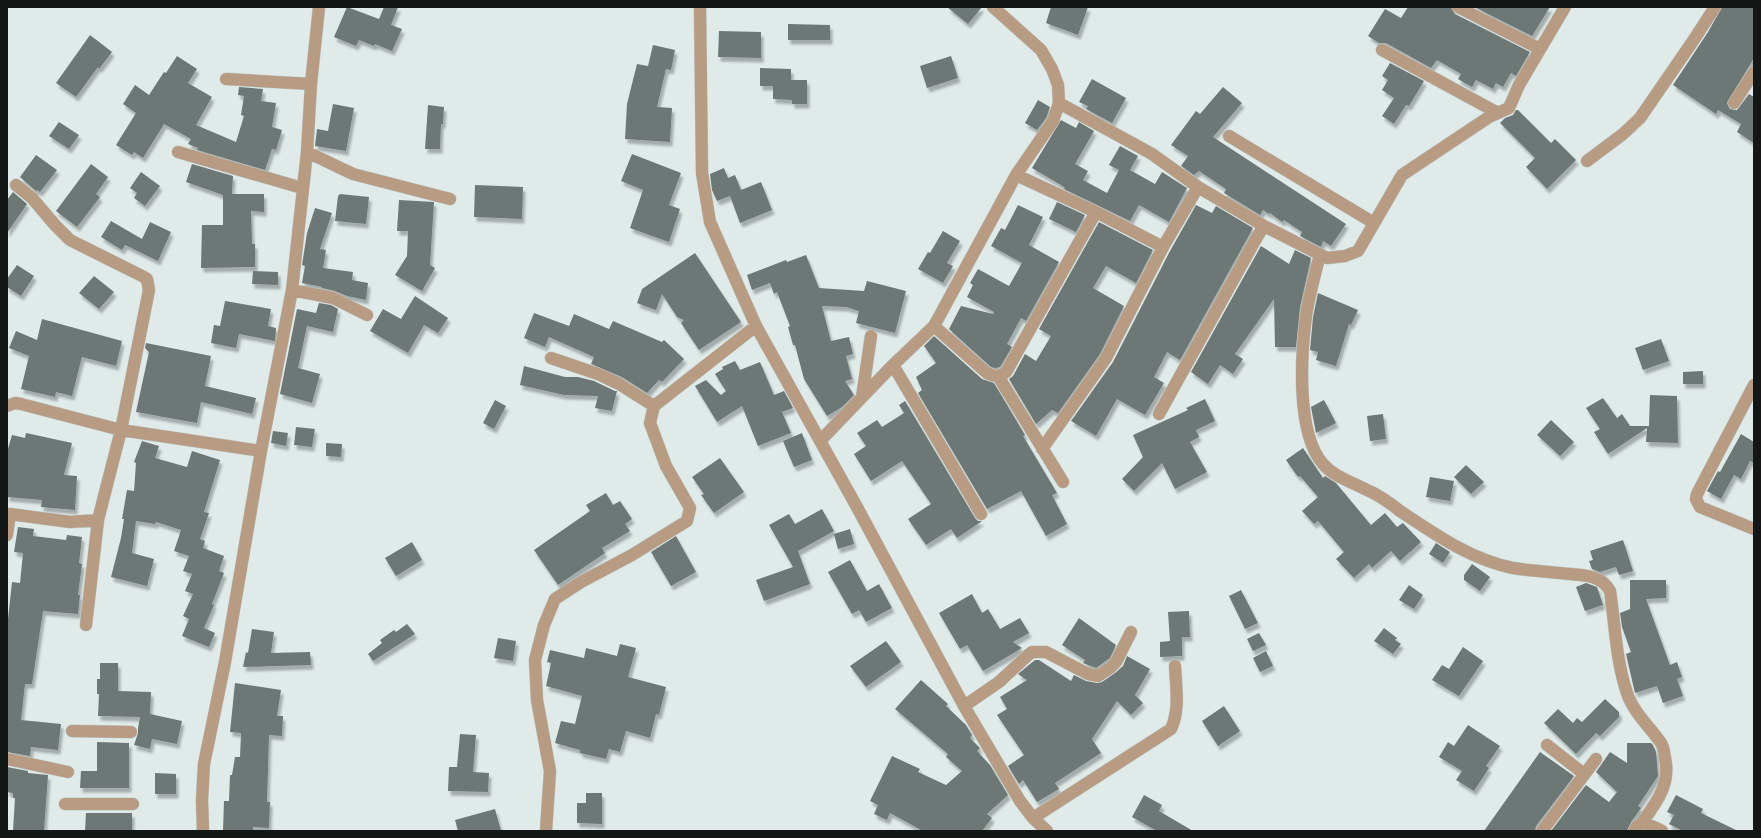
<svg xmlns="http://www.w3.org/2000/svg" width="1761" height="838" viewBox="0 0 1761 838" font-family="Jost,sans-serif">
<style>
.building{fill:#6c7776;filter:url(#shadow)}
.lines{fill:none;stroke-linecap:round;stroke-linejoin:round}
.minor-casing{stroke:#bec8c7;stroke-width:13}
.minor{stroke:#b79b82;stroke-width:12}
</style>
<defs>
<filter id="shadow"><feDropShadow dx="2.5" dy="4.5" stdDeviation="1" flood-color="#0004"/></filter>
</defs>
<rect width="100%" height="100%" fill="#dfeae9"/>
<path class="building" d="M347,7l32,12 5,-12h14l-7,18 11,4 -10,22 -17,-7 -1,2 -15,-6 -3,6 -22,-9z
M947,7h35l-14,17z
M1051,7h37l-10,28 -32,-12z
M1408,7h43l4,7 75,38 -14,24 -5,-3 -8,14 -7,-4 -3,6 -17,-9 -4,7 -14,-8 3,-5 -24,-14 -6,8 -45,-25h-7l-11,-7 17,-27 16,9z
M1474,7h76l-18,29z
M1722,7h32v51l-27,45 3,6 7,1 12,-16 5,3v46l-17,-11 4,-8 -23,-14 -2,4 -43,-29 35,-53z
M788,24l42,1v15h-42z
M719,31l42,1v26l-43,-1z
M90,35l22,17 -13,17 -1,-2 -22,30 -20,-14z
M653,45l22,5 -4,20 -5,-1 -9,38 15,1 -2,34 -45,-3 2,-35 10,-40 11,2z
M177,56l20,13 -9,14 24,14 -16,28 40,17 8,-26 -3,-1 3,-19 -6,-1 1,-8 24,2 -2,12 15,2 -4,24 10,3 -6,20 -4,-1 -7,21 -68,-20 1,-2 -10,-4 3,-5 -27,-15 -21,34 -9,-6 -2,3 -16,-10 20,-32 -13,-9 12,-19 14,10 15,-23 2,1z
M951,56l7,22 -31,10 -7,-22z
M1390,63l34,18 -15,25 -3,-1 -12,19 -12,-8 12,-18 -12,-8 6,-10 -6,-4z
M760,68l31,1v11h16v24h-15v-4l-19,-1v-13h-13z
M1092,79l34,19 -14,25 -26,-14 2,-3 -9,-4z
M1223,87l19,16 -29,34 133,87 -15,22 -8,-5 -2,6 -21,-11 2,-4 -18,-12 -2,2 -12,-9 -1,1 -6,-4 -3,5 -36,-22 2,-4 -27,-18 -5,4 -13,-9 7,-10 -17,-11 25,-34 4,3z
M1038,100l12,7 -4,11 -9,12 -12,-7z
M333,104l21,4 -8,43 -31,-5 2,-17 11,2z
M428,105l16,2 -1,17h-2l-1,25h-15z
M1516,110h2l33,33 4,-4 21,21 -29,29 -21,-22 9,-9 -35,-35 5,-5 8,-3z
M1061,120l15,8 3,-6 15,9 -19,33 13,7 -5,9 24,13 12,-23 -10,-5 11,-19 18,10 -8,14 25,14 7,-12 25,16 -18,34 -30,-17 -9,16 -66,-32 1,-1 -4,-3 -29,-17z
M59,122l20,13 -10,14 -20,-13z
M632,154l49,19 -12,32 11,4 -11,33 -39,-14 13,-38 -22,-9z
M36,155l21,15 -17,22 -3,-2 -1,1 -16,-14z
M91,164l17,13 -12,17 4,3 -23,30 -21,-16z
M192,164l41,12 -1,18h32v18l-13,-1 1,33h3v23l-54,1 1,-43h21v-30l-37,-13z
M724,168l4,10 7,-3 6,15 20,-8 11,28 -32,13 -10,-27 -13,5 -5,-11 -2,-16z
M141,172l19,14 -15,20 -11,-8 3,-5 -7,-5z
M475,185l48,2 -1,32 -48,-2z
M13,192l14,12 -20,29v-33z
M340,194l29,3 -3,27 -31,-3 3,-25z
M399,200l35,2 -4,63 5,3 -13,23 -27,-16 12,-19 1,-25h-11z
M1057,202l28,13 -9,17 -27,-13z
M1018,205l25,12 -14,28 30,17 -33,59 -5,-3 -14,26 5,3 -12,20 -5,1 -4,-1 -42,-38 12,-23 32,8 1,-2 -27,-15 6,-12 -3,-2 8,-14 31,17 13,-23 -31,-17 10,-18 4,2z
M1196,205l16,8 4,-7 37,22 -73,132 -13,-8 -13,25 10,6 -19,32 -28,-16 -21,37 -25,-15 42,-59 57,-111z
M315,208l17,5 -12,36 6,1 -3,18 30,4 -1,8 16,3 -2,17 -19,-4 -12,-5 -13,-3v-1l-20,-4 3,-17 -3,-1 5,-32z
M111,221l31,18 8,-17 21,10 -13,29 -33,-16 -3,5 -21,-13z
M1099,222l54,28 -17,33 -30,-17 -13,22 31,18 -24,48 -42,59 -6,-3 -16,14 -27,-45 4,-3 12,-22 11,7 15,-25 -12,-7z
M943,231l17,10 -13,22 6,3 -10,17 -25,-14 10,-17 2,1z
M1261,246l28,18 6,-14 16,8 -11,49 -4,40h-21l-1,-48 -39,55 8,5 -10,15 -13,-9 -12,19 -17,-12z
M695,253l46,69 -42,28 -18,-27 3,-3 -7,-3 -15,-23 -6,16 -19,-7 5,-14z
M806,255l13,33 45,3 3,-10 39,10 -11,42 -39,-10 3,-12 -13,-4 -24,-1 9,35 18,-4 4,17 -7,2 6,23 -7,2 9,14 -12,12 -15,9 -23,-37 -9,-34h-2l-5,-18 2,-1 -13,-34 -3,2 -4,-11 -18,7 -5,-15 39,-15 1,2z
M17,265l17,11 -13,20 -14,-9v-8z
M253,271l25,1v13l-26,-1z
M94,276l20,16 -15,17 -20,-16z
M1318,293l40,17 -7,15 -2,-1 -13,42 -20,-6 2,-8 -8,-2 3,-33z
M415,296l33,22 -10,15 -14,-8 -16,28 -38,-22 13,-22 18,10z
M225,301l46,8 -3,17 8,2 -1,13 -36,-7 -3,14 -25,-5 3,-18 6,1z
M319,303l12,2 7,4 -5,23 -26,-6 -9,42 22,6 -8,29 -32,-9 17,-85 19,4z
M534,313l35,13 5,-12 35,15 4,-8 49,21 2,-2 20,19 -22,23 -3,-2 -12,13 -25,-16 -31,-13 3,-7 -45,-20 -4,10 -21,-9z
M42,319l80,22 -6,25 -34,-9 -10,39 -16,-4 -1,5 -34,-8 8,-33 -20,-8 7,-17 21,9z
M934,336l48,43 12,4 31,52 -2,1 34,57 -5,2 15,29 -21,12 -25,-45 -34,18 -69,-116 4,-3 -6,-13 20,-14 -12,-17z
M1661,339l8,22 -26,9 -8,-22z
M146,343l65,13 -6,30 51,12 -4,16 -51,-12 -4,21 -61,-11 13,-60 -4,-4z
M735,361l5,9 20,-8 14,33 10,-4 9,17 -11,4 9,21 -33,13 -16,-40 -25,16 -22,-36 11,-6 15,15 5,-4 -11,-17 8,-5 -1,-2z
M524,366l41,11h13l16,4 21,10h2l-5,20 -17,-3 3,-12 -34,-1 -44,-10z
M1703,371v13h-20v-12z
M1650,395l27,1 1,47 -32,-1 1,-14 -39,26 -14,-22 6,-3 -14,-21 17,-10 14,20 5,-4 8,12h19z
M1205,399l10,22 -19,9 3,7 -9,5 17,30 -32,17 -13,-26 -28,28 -12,-12 21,-22 -10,-22 55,-25 -2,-2z
M495,400l11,6 -12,23 -11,-6z
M1324,400l12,23 -20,10 -5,-26z
M905,401l70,117 3,3h4l-25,17 -6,-9 -25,16 -18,-26 23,-15 -29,-43 -31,20 -17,-27 12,-8 -9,-13 20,-13 5,7 22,-14 -5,-8z
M1383,414l3,25 -16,2 -3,-25z
M1551,420l23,22 -14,14 -23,-21z
M296,427l19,2 -3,18 -18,-2z
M273,431l15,2 -2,13 -15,-3z
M26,433l46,10 -8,32 13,1 -2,34 -34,-3 1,-7 -35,-3v-45l5,-17 13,3z
M802,433l10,27 -18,7 -11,-26z
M1741,434l13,8v21l-4,-2 -9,18 -7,-4 -13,24 -14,-8 11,-20 2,1z
M142,441l17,5 -4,12 32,9 5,-16 28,9 -16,52 5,1 -9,26 5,2 -2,7 21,8 -5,15 5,2 -12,31 2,1 -10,23 11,5 -6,14 -27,-11 7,-17 -6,-3 10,-22 -8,-3 7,-17 -9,-3 6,-15 -15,-5 7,-21 -25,-8 -1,2 -19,-3 -4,32 22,6 -7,27 -36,-9 10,-39 3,-19h-2l5,-29 7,1 2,-28 -2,-1z
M326,443l16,1 -1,13 -15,-1z
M1303,448l20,30 2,-2 11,7 35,42 14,-12 12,14 6,-4 18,19 -21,19 -9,-10 -19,17 -3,-4 -15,14 -18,-19 8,-7 -26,-31 -4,3 -12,-13 16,-14 -18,-21 -2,1 -12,-17z
M720,458l24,34 -30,21 -13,-18 3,-1 -12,-17z
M1466,465l18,17 -13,12 -17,-17z
M1430,477l24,4 -4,20 -24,-4z
M606,493l7,12 7,-4 12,18 -7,5 5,7 -28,17 3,5 -47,32 -24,-35 56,-39 -4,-6z
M822,509l12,22 -36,20 12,33 -46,17 -8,-21 37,-13 -24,-42 20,-11 6,10z
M18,527l16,2 -1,7 33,4 1,-5 15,2 -3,26 3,1 -4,31h2l-2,19 -35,-3 -11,73h-7l-4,36 40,4 -3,26 -27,-3 -1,9 -23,-4v-124l5,-46 8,1 3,-30 -9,-1z
M850,529l4,15 -16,5 -4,-15z
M676,536l20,36 -25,14 -20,-34z
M1623,540l10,31 -14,4 -3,-8 -16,5 -8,-3 -3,-8 4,-1 -3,-9z
M412,542l10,18 -26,16 -11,-18z
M1436,543l14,9 -7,11 -14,-9z
M850,560l17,31 12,-7 13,24 -26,14 -7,-12 -7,4 -24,-42z
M1472,564l18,13 -10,14 -16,-11v-5z
M1630,580h36v18l-20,1 24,66 7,-3 5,15 -5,2 6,17 -20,7 -6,-17 -22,7 -9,-39 5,-2 -9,-25 -2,-14 10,-4z
M1586,583l11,4 6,18 -18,6 -9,-24z
M1409,585l14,10 -9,14 -15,-9z
M1241,590l17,33 -13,6 -16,-33z
M972,594l10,19 6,-4 12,20 20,-11 9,15 -16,9 9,6 -39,23 -16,-26 -7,4 -21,-36z
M1189,611l1,26h-8v19l-22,1v-15l10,-1 -2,-29z
M1079,618l37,27 -6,13 -14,10 -13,-5 2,-3 -23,-15z
M407,624l8,10 -42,27 -5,-7 14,-11 -2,-3 14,-10 2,2z
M1384,628l13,10 -2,2 6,4 -8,10 -19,-13z
M252,629l22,3 -3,21 39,-1 1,13 -68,2 3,-15 2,1z
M1259,633l7,12 -13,6 -6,-12z
M498,638l18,3 -3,20 -19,-3z
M886,641l15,21 -35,25 -16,-21z
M620,644l16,4 -8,29 38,10 -7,28 -3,-1 -6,24 -24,-7 -6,21 -11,-3 -3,10 -26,-6v-3l-25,-7 6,-22 14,3 7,-28 -36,-10 5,-23 -4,-1 3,-12 34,8 2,-10 31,8z
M1463,647l20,14 -24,35 -27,-16 10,-15 7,4z
M1266,651l7,15 -13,6 -7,-14z
M1127,656l23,13 -15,26 8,8 -12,12 -14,-14 -25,38 9,14 -46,30 4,6 -22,13 -14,-22 -4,4 -11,-18 16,-11 -27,-40 10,-6 -7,-12 27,-17 -9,-6 17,-14h4l32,21 3,-6 12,6 11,2 5,-1 13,-9 8,-7z
M100,663h18v28l33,1 -1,22 32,7 -5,23 -25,-5 -2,10 -16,-4 4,-12v-5l2,-11 -42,-1 1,-22h-2v-15h3z
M921,680l27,24 -2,2 20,19 6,10 -2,3 10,10 -3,3 13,14 18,30 -21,19 5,4 -10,13h-59l-33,-18 -3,7 -13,-6 4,-9 -8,-4 22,-45 28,13 -2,3 28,13 16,-14 -16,-14 2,-3 -53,-45z
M235,683l46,7 -4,26h6l-1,20 -13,-1 -2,67h3l-1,26 -16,-1v4h-30l1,-30h5l1,-26h2l3,-18h5l1,-24 -11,-1z
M1605,699l14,13v5l-19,19 -4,-3 -20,21 -32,-31 14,-14 15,14 4,-5 5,4z
M1224,706l16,25 -22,15 -16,-25z
M1468,725l32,21 -14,20 3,2 -15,23 -18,-11 6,-9 -23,-14 9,-15 6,4z
M460,734l16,1 -3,37 16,1 -1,19 -40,-1 1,-24h8z
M97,742l32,1v45h-49l1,-17h16z
M1627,743h24l2,2 3,7 2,24 -20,30 3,2 -10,14 -4,9h-76l35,-46 23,17 8,-10 -21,-20 14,-20 17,11z
M1540,752l34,24 -38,50 -1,5h-51z
M7,767l21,4v2l20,2 -4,56h-31l2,-33h-2v-5l-6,-1z
M155,773l21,1v20h-21z
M586,793h16v31l-25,-1v-20h9z
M1144,795l18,10 -3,6 34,20h-36l-25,-14z
M1676,795l27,14 -2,4 37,18h-55l-14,-7 5,-9 -7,-3z
M495,809l6,22h-43l-3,-11z
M86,813h46v18h-47z"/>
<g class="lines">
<defs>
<path id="minor" d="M700,7l2,166 8,49 46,104 102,183 106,197 56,95 13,17 14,13
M1458,7l82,42
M1382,50l116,63
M226,79l85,5
M1059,103l93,51 46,33 66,39 63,32 18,-2 13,-5 44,-76 87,-58 20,-9 10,-23 46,-78
M1734,103l20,-31
M1229,136l145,87
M178,152l124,36
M307,152l46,22 97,25
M1587,161l36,-27 17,-16 53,-77 22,-34
M1016,175l80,37 67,35
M1320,254c-5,21 -11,42 -14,62 -5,39 -10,117 17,148 11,13 29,18 44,26 12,5 23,13 33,21 35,23 71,49 113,57 19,3 38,4 57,6 9,1 19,1 27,5 6,2 10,7 13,12 5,33 6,70 17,102 6,19 23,34 34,50 3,4 3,10 4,15 6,27 -9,45 -24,66
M292,290l41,8 34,17
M934,326l53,47c7,4 13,4 19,-1l90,-160
M551,358l47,16 21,10 35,22
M893,365l88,149
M998,376l65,106
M1754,385l-57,109 -1,5 4,8 54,22
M862,397l9,-61
M7,406l8,-3 6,1 100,26 140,21
M1159,414l98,-177 7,-11
M820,441l73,-76 41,-39 82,-151 37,-54 6,-18 -1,-18 -6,-16 -11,-19 -48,-43
M1042,449l64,-91 57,-111 35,-60
M7,535l3,-21 60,8 28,-2 23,-90 28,-140 -2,-11 -5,-3 -72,-36 -15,-15 -23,-27 -16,-13
M86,625l12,-105
M964,706l35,-24 28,-26 5,-4h14l42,22 10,2 12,-8 6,-6 15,-30
M72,731l59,1
M1547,745l37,29
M7,759l61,13
M65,804h68
M1033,818l138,-89c9,-19 5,-42 4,-63
M203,831l-1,-31 2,-36 21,-102 36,-211 31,-161 15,-138 4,-68 8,-77
M546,831l4,-60 -13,-71 -2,-40 9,-35 11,-26 26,-17 51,-27 55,-34 3,-13 -24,-42 -16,-43 4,-17 102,-80
M1542,831l54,-72
M1634,831l3,-5 8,-3 17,8"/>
</defs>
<use href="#minor" class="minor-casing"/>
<use href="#minor" class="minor"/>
</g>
<rect width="1761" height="838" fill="none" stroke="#131817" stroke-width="16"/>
</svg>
